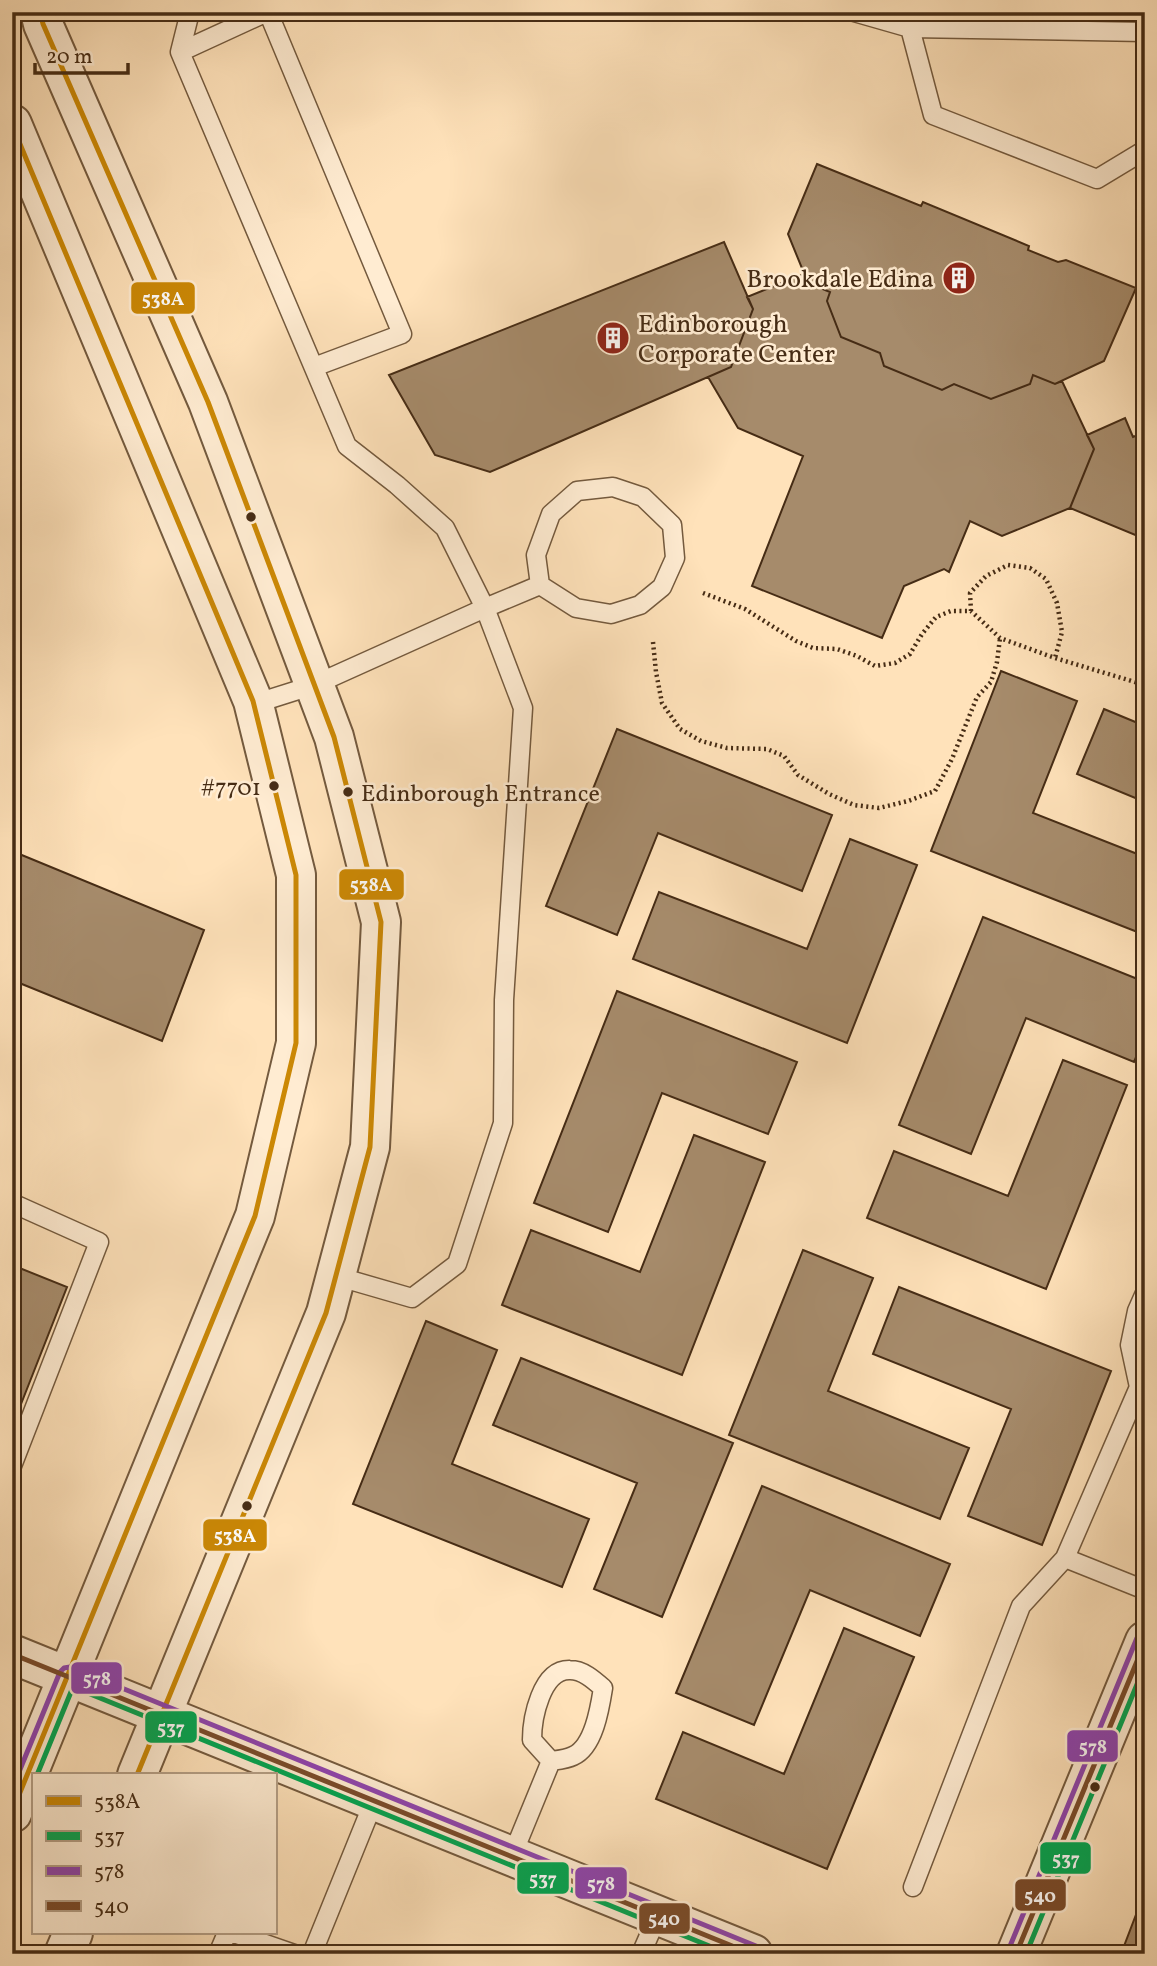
<svg xmlns="http://www.w3.org/2000/svg" width="1157" height="1966" viewBox="0 0 1157 1966" font-family="Vollkorn,serif">
<style>
.building{fill:#a68b6b;stroke:#462c15;stroke-width:2}
.lines{fill:none;stroke-linecap:round;stroke-linejoin:round}
.service-casing{stroke:#745a3e;stroke-width:21}
.tertiary-casing{stroke:#745a3e;stroke-width:42}
.path{stroke:#462c15;stroke-width:4.5;stroke-dasharray:2 3.5;stroke-linecap:butt}
.service{stroke:#ffecd2;stroke-width:18}
.tertiary{stroke:#ffecd2;stroke-width:38}
.bus-1-casing{stroke:#ffecd2;stroke-width:10}
.bus-2-casing{stroke:#ffecd2;stroke-width:10}
.bus-3-casing{stroke:#ffecd2;stroke-width:10}
.bus-4-casing{stroke:#ffecd2;stroke-width:10}
.bus-1{stroke:#cb8805;stroke-width:5}
.bus-2{stroke:#00a651;stroke-width:5}
.bus-3{stroke:#8e44ad;stroke-width:5}
.bus-4{stroke:#7a4b2a;stroke-width:5}
.bus-dot{fill:#462c15;stroke:#ffecd2;stroke-width:2.5}
.labels{text-anchor:middle;stroke-width:5;stroke-linejoin:round;paint-order:stroke}
.bus-label{font-size:24px;fill:#462c15;stroke:#ffecd2;text-anchor:end}
.poi-label{font-size:26px;fill:#462c15;stroke:#ffecd2;text-anchor:end}
.line-badge{stroke:#ffecd2;stroke-width:2.5}
.badge-label{font-size:19px;text-anchor:middle;font-weight:bold;fill:#fff}
</style>
<rect width="100%" height="100%" fill="#ffe2ba"/>
<filter id="stains"><feTurbulence type="fractalNoise" baseFrequency=".00286" numOctaves="4"/><feColorMatrix values="0 0 0 0 .2 0 0 0 0 .09 0 0 0 0 .02 0 0 0 .5 -.17"/></filter>
<radialGradient id="worn" r=".72"><stop offset=".6" stop-color="#630" stop-opacity="0"/><stop offset="1" stop-color="#630" stop-opacity=".3"/></radialGradient>
<path class="building" d="M817,164l104,42 2,-4 106,44 -1,4 30,12 8,-2 70,28 -32,73 -49,23 -22,-9 -3,9 -39,15 -37,-15 -12,6 -58,-24 -4,-13 -39,-16 -14,-36 3,-9 -22,-9 -20,-49z
M724,242l29,67 -22,58 -241,105 -55,-17 -46,-80z
M804,274l4,9 22,9 -3,9 14,36 39,16 4,13 58,24 12,-6 37,15 39,-15 3,-9 22,9 7,-3 32,68 -24,59 -68,28 -32,-15 -21,51 -5,-3 -40,17 -22,52 -130,-52 51,-130 -65,-28 -30,-51 23,-10 22,-58 -6,-12z
M1125,418l8,19 10,-4 2,4v12l-6,3 6,14v73l-75,-31 24,-59 -7,-14z
M1001,671l76,30 -44,112 112,44v78l-214,-84z
M1104,709l41,17v76l-68,-28z
M617,729l215,86 -30,76 -144,-58 -41,102 -71,-29z
M850,839l67,26 -70,178 -214,-84 26,-67 148,57z
M12,851l192,79 -42,111 -150,-61z
M983,917l162,65v54l-11,26 -108,-44 -55,136 -72,-29z
M617,991l180,71 -29,72 -106,-41 -54,139 -74,-29z
M1063,1060l64,25 -81,204 -179,-71 27,-67 114,45z
M694,1135l71,27 -83,213 -180,-70 29,-75 109,42z
M803,1250l70,28 -45,113 141,57 -29,71 -211,-84z
M12,1265l55,22 -55,140z
M899,1287l212,84 -69,174 -74,-29 43,-107 -138,-55z
M426,1321l71,29 -45,114 137,55 -27,68 -209,-83z
M521,1358l212,85 -71,174 -68,-28 43,-106 -144,-58z
M762,1486l188,78 -30,72 -110,-46 -56,135 -78,-32z
M844,1628l70,29 -87,212 -171,-70 27,-67 101,42z
M1145,1891v63h-24z"/>
<g class="lines">
<defs>
<path id="service" d="M267,12l-87,40 167,394 50,39 48,43 40,80 55,-23 36,23 35,6 29,-9 22,-18 13,-29 -3,-33 -29,-28 -30,-10 -36,4 -26,23 -15,41 4,30
M268,12l134,322 -88,33
M854,12l56,16 235,4
M910,28l23,87 164,64 48,-29
M180,52l10,-40
M254,704l60,-19 171,-77 38,100 -19,292 -1,123 -46,141 -45,34 -76,-22
M12,1203l87,39 -87,224
M1065,1558l80,32
M512,1856l39,-95c7,-1 16,-2 22,-5 21,-9 27,-49 30,-68 -9,-8 -20,-18 -33,-18 -29,-1 -38,49 -38,70l19,21
M913,1887l108,-281 44,-48 74,-171 -9,-42 7,-34 8,-18
M234,1933l60,21
M218,1954l9,-21
M312,1954l62,-153
M641,1954l17,-39"/>
<path id="tertiary" d="M40,12l3,12 165,378 126,335 47,185 -11,225 -44,166 -189,462
M12,124l241,577 43,174v168l-41,173 -243,597
M12,1654l741,300
M64,1954l9,-21
M1016,1954l129,-313"/>
</defs>
<use href="#service" class="service-casing"/>
<use href="#tertiary" class="tertiary-casing"/>
<path class="path" d="M703,593l42,16 51,32 17,7 24,1 20,7 18,10 20,-3 15,-9 12,-20 14,-17 15,-6h20l29,27 55,20 90,27
M971,611l-1,-18 16,-17 22,-11 22,3 16,11 11,24 5,29 -7,26
M653,642l3,30 6,31 18,26 21,12 26,7 40,1 17,7 14,19 31,19 25,11 25,3 29,-7 27,-10 17,-32 25,-62 14,-15 6,-20 3,-24"/>
<use href="#service" class="service"/>
<use href="#tertiary" class="tertiary"/>
<defs>
<path id="bus-1" d="M40,12l3,12 165,378 126,335 47,185 -11,225 -44,166 -189,462
M12,125l241,576 43,174v168l-41,173 -243,596"/>
<path id="bus-2" d="M37,1775l36,-88 656,267
M1026,1954l119,-289"/>
<path id="bus-3" d="M12,1789l48,-117 4,-4 6,-1 686,279
M1008,1951l129,-313"/>
<path id="bus-4" d="M12,1654l740,300
M1016,1954l129,-312"/>
</defs>
<use href="#bus-1" class="bus-1-casing"/>
<use href="#bus-2" class="bus-2-casing"/>
<use href="#bus-3" class="bus-3-casing"/>
<use href="#bus-4" class="bus-4-casing"/>
<use href="#bus-1" class="bus-1"/>
<use href="#bus-2" class="bus-2"/>
<use href="#bus-3" class="bus-3"/>
<use href="#bus-4" class="bus-4"/>
</g>
<defs>
<symbol id="building-disc" viewBox="-11 -11 22 22"><circle r="9.5" fill="#8f2418" stroke="#ffecd2"/><path d="M-4-6H4V6H1V3H-1V6H-4ZM-2.5-4.3h1.7v1.8h-1.7ZM.8-4.3h1.7v1.8H.8ZM-2.5-1h1.7V.8h-1.7ZM.8-1h1.7V.8H.8Z" fill="#fff"/></symbol>
</defs>
<g fill-rule="evenodd">
<use href="#building-disc" x="940" y="259" width="38" height="38"/>
<use href="#building-disc" x="594" y="319" width="38" height="38"/>
</g>
<g class="bus-dot">
<circle cx="251" cy="517" r="6"/>
<circle cx="274" cy="786" r="6"/>
<circle cx="348" cy="792" r="6"/>
<circle cx="247" cy="1506" r="6"/>
<circle cx="1095" cy="1787" r="6"/>
</g>
<g class="labels">
<g class="bus-label">
<text x="261" y="795">#7701</text>
<text x="361" y="801" text-anchor="start">Edinborough Entrance</text>
</g>
<g class="poi-label">
<text x="934" y="287">Brookdale Edina</text>
<text x="638" y="332" text-anchor="start">Edinborough<tspan x="638" dy="30">Corporate Center</tspan></text>
</g>
</g>
<g class="line-badge">
<rect x="130" y="281" width="66" height="34" rx="7" fill="#cb8805"/>
<rect x="338" y="868" width="67" height="33" rx="7" fill="#cb8805"/>
<rect x="202" y="1518" width="66" height="34" rx="7" fill="#cb8805"/>
<rect x="70" y="1661" width="53" height="34" rx="7" fill="#8e44ad"/>
<rect x="144" y="1710" width="54" height="34" rx="7" fill="#00a651"/>
<rect x="1066" y="1729" width="53" height="34" rx="7" fill="#8e44ad"/>
<rect x="1039" y="1841" width="53" height="34" rx="7" fill="#00a651"/>
<rect x="516" y="1861" width="54" height="34" rx="7" fill="#00a651"/>
<rect x="574" y="1866" width="54" height="34" rx="7" fill="#8e44ad"/>
<rect x="1014" y="1878" width="53" height="34" rx="7" fill="#7a4b2a"/>
<rect x="638" y="1902" width="53" height="33" rx="7" fill="#7a4b2a"/>
</g>
<g class="badge-label">
<text x="163" y="305">538A</text>
<text x="371" y="891">538A</text>
<text x="235" y="1542">538A</text>
<text x="97" y="1685">578</text>
<text x="171" y="1734">537</text>
<text x="1093" y="1753">578</text>
<text x="1066" y="1865">537</text>
<text x="543" y="1885">537</text>
<text x="601" y="1890">578</text>
<text x="1040" y="1902">540</text>
<text x="664" y="1925">540</text>
</g>
<rect width="1157" height="1966" fill="none" stroke="#ffe2ba" stroke-width="42"/>
<rect x="14" y="14" width="1129" height="1938" fill="none" stroke="#462c15" stroke-width="3.5"/>
<rect x="21" y="21" width="1115" height="1924" fill="none" stroke="#462c15" stroke-width="2"/>
<rect x="32" y="1773" width="245" height="161" fill="#ffecd2" stroke="#b59f86" stroke-width="2"/>
<rect x="46" y="1796" width="35" height="10" fill="#cb8805" stroke="#b59f86" stroke-width="2"/>
<text x="94" y="1808" font-size="21" fill="#462c15">538A</text>
<rect x="46" y="1831" width="35" height="10" fill="#00a651" stroke="#b59f86" stroke-width="2"/>
<text x="94" y="1843" font-size="21" fill="#462c15">537</text>
<rect x="46" y="1866" width="35" height="10" fill="#8e44ad" stroke="#b59f86" stroke-width="2"/>
<text x="94" y="1878" font-size="21" fill="#462c15">578</text>
<rect x="46" y="1901" width="35" height="10" fill="#7a4b2a" stroke="#b59f86" stroke-width="2"/>
<text x="94" y="1913" font-size="21" fill="#462c15">540</text>
<path d="M35 63v10h93v-10" fill="none" stroke="#462c15" stroke-width="3.5"/>
<text x="46" y="63" font-size="21" fill="#462c15" stroke="#ffecd2" stroke-width="5" paint-order="stroke">20 m</text>
<rect width="100%" height="100%" filter="url(#stains)"/>
<rect width="100%" height="100%" fill="url(#worn)"/>
</svg>
